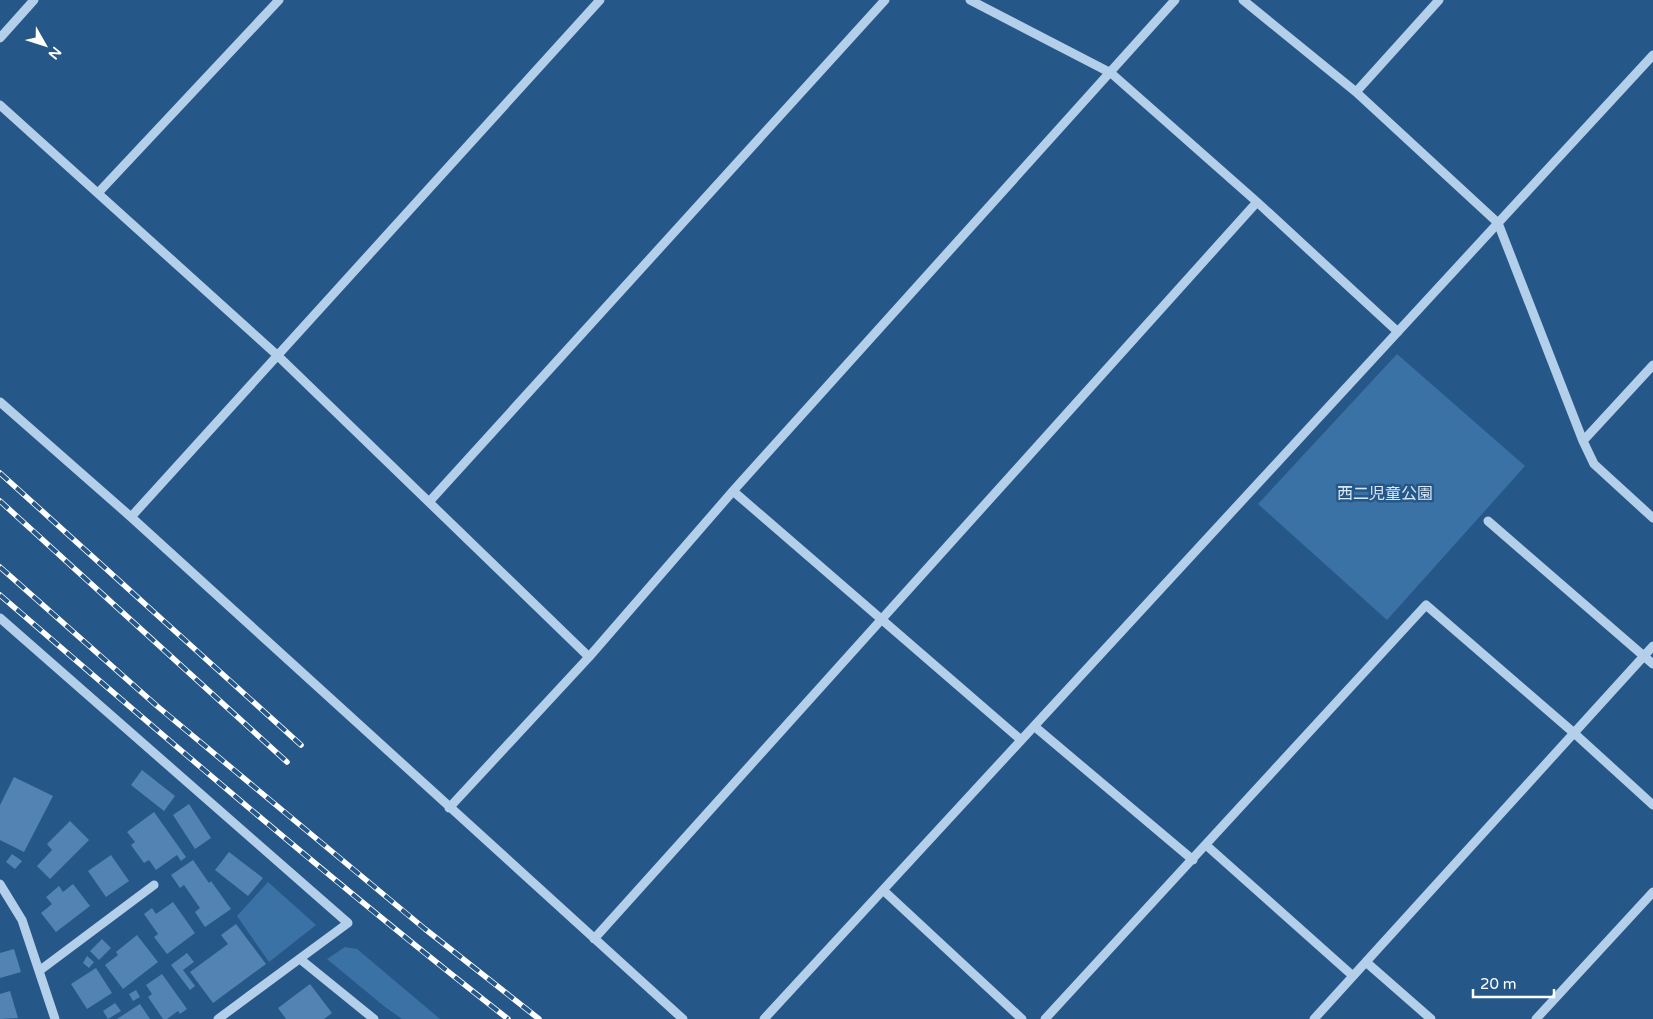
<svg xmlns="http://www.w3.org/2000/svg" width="1653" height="1019" viewBox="0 0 1653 1019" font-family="'Varela Round','Noto Sans JP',sans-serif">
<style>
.green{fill:#3b72a6}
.building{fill:#5383b2}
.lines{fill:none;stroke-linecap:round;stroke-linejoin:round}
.minor{stroke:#b3cfe9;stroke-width:9}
.rail-casing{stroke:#fff;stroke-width:5.5}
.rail{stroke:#265789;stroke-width:4;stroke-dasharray:11;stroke-linecap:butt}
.labels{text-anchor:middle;stroke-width:5;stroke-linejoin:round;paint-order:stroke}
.park-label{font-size:16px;fill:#d7e8f7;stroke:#265789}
</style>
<rect width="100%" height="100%" fill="#265789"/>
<path class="green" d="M1397,354l128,112 -138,154 -129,-116z
M268,882l48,43 -47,37 -32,-46z
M345,947l12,2 83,70h-38l-17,-12 -58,-48z"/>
<path class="building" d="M142,770l33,26 -11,15 -33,-26z
M14,777l39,19 -29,56 -24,-12v-35z
M189,804l22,34 -16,11 -22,-34z
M154,812l32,45 -5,4 -4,-6 -21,15 -7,-10 -5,3 -13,-18 4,-3 -8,-10z
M70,821l19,19 -39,39 -13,-13 15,-16 -5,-6z
M229,852l34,26 -15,18 -33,-26z
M12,854l10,7 -7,8 -9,-7z
M111,855l18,26 -23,16 -18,-26z
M193,860l16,23 2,-2 20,28 -26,18 -10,-15 5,-4 -16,-23 -4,3 -9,-13z
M73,884l17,22 -34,26 -15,-19 11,-9 -6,-7 13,-11 4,6z
M173,902l22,31 -28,21 -13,-17 4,-3 -14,-20 8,-6 4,6z
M236,924l30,40 -53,39 -23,-31 38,-28 -7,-9z
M137,935l21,27 -35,27 -18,-24 13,-10 -2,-3z
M102,939l9,9 -12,12 -9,-9z
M14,949l7,23 -21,6v-25z
M187,953l7,9 -11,8 12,16 -5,4 -19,-25z
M87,956l7,6 -5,6 -6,-5z
M96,968l16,25 -25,16 -16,-25z
M162,974l25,35 -7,5 -2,-3 -11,8h-4l-15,-22 4,-3 -6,-9z
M310,984l22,29 -8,6h-38l-8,-11z
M136,990l4,7 -7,4 -4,-7z
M10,991l8,27 -18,1v-25z
M115,1003l6,8 -13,8 -5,-8z
M140,1004l10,15h-33z"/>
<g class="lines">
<path class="minor" d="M970,0l141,73 146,129 141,130
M1243,0l113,92 142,131 85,218 11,23 59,54
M0,38l34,-38
M1356,92l83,-92
M0,105l277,250 312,302
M98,193l181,-193
M0,402l131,115 552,502
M1583,441l70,-76
M733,491l288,249
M429,502l456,-502
M131,517l469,-517
M1488,521l165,143
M0,618l348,305 -130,96
M1034,726l159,134
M449,808l140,-151 144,-166 442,-491
M1206,845l147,131
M0,884l22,36 33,99
M883,890l139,129
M594,939l663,-737
M300,959l74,60
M1366,962l65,57
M39,971l115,-86
M764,1019l889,-964
M1045,1019l381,-414 148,128 79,72
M1314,1019l339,-373
M1536,1019l117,-127"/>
<defs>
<path id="rail" d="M0,473l301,272
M0,501l287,261
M0,567l157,139 268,223 114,90
M0,595c167,144 334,288 508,424"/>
</defs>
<use href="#rail" class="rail-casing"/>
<use href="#rail" class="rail"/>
</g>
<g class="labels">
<g class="park-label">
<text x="1385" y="499">西二児童公園</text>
</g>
</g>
<g transform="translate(45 45) rotate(129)" stroke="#265789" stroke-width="4" paint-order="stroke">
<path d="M0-4L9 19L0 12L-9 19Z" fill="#ffffff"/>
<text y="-8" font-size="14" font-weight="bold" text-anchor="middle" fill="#ffffff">N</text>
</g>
<path d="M1473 989v8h81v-8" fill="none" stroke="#ffffff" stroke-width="2.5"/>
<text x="1480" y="989" font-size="15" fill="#ffffff" stroke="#265789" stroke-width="4" paint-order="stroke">20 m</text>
</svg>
